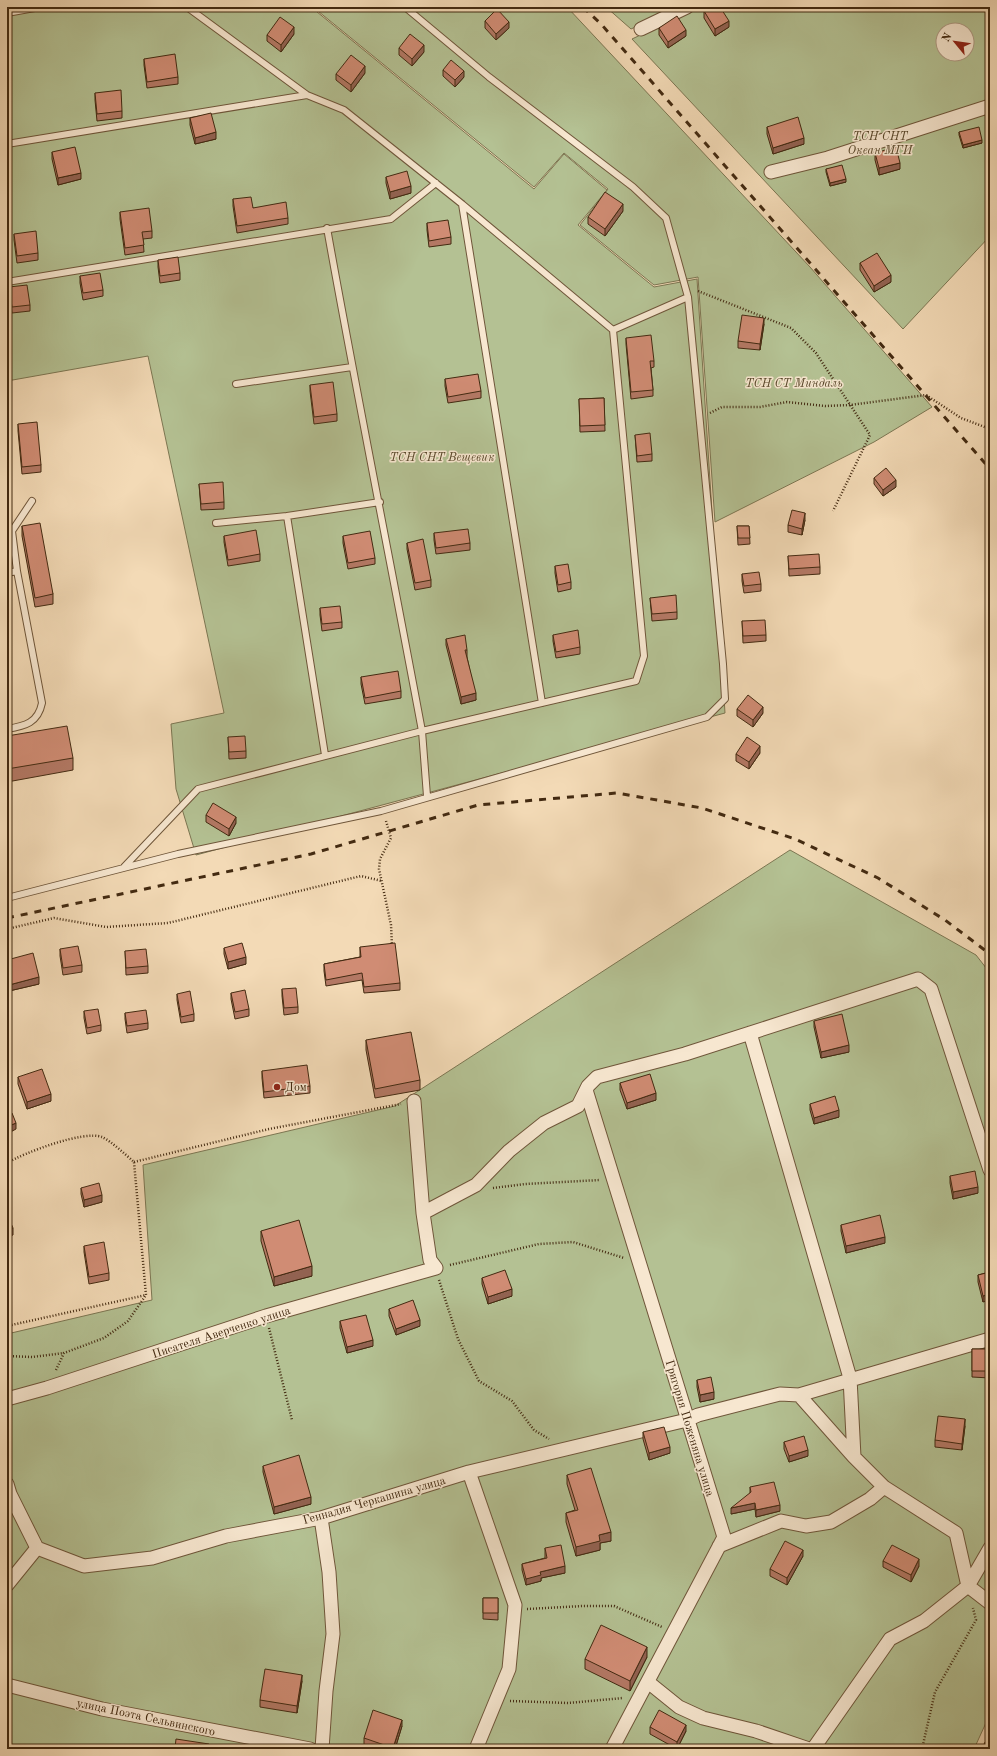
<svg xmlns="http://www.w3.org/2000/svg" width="997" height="1756" viewBox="0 0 997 1756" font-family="'Old Standard TT',serif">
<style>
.green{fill:#b4c193;stroke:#7c7652;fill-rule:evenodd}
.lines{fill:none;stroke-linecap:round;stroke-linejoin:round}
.lane-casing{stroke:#6f563a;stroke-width:8}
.street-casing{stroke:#6f563a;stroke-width:15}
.path{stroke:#432a11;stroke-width:2.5;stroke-dasharray:1 2;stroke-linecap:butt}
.lane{stroke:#f7e7d0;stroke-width:6}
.street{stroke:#f7e7d0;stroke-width:13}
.rail{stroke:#432a11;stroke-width:3;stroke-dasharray:7 7;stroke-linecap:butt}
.wall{fill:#b37864;stroke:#432a11}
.shaded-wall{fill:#926251;stroke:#432a11}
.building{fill:#d08c74;stroke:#432a11}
.poi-dot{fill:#8f2418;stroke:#f7e7d0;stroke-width:1.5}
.labels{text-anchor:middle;stroke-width:3;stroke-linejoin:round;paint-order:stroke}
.park-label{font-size:12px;font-style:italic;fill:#5a482b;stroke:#f7e7d0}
.poi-label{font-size:12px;fill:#432a11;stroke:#f7e7d0;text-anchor:start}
.street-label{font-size:12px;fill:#432a11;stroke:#f7e7d0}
</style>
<rect width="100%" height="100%" fill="#f3dab6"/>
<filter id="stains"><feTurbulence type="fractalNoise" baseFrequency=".005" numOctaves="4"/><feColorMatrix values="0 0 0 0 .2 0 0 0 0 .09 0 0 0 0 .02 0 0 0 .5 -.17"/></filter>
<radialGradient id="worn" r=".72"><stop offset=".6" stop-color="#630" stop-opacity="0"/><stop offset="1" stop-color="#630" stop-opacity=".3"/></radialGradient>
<path class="green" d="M7,7h304l223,182 30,-35 43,36 -29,35 76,62 43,-8 28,434 -529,142 -20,-66 -5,-65 53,-11 -76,-357 -141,25z
M313,7h254l243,260 122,140 -58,35 -159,80 -17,-245 -44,8 -74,-60 28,-36 -44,-36 -30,34z
M606,7h72l-47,22z
M700,7h290v229l-87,93 -271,-290zM943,30h24v24h-24z
M790,850l186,105 14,18v741l-16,35h-967v-415l145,-34 -9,-135 252,-59z"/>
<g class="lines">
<defs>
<path id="lane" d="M187,7l120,88 37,15 118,94 151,126 75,-33
M7,13l33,-6
M7,144l300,-49
M462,204l80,499
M327,228c30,168 64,336 95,503l214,-50 8,-25 -31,-326
M7,282l384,-63 45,-36
M236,384l116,-17
M287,516l38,239
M216,523l71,-7 93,-14
M7,573l10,-2
M7,729c18,-3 31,-6 35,-26l-25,-132 -5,-40 20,-30
M124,867l74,-78 224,-58 5,65
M7,898l171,-44 203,-43 326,-94 18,-18 -2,-35 -35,-367 -22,-79 -33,-31 -144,-110 -84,-70"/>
<path id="street" d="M641,29l46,-22
M771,172l57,-14 162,-52
M750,1033l100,345 4,79
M586,1090l138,447 -112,212
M423,1213l53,-28 33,-34 35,-28 34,-17 10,-20 9,-9 88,-23 233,-75 13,10 59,181
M799,1395l191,-56
M7,1399l40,-11 219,-72 170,-48 -6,-8 -7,-47 -9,-112
M469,1472l46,133 -6,64 -33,80
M7,1484l3,10 27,54 47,18 68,-8 74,-22 95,-18 148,-46 218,-52 11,-5 82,-21 19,1 55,62 30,30 72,46 12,53 22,17
M321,1518l8,54 4,62 -7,57 -4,58
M719,1546l62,-25 25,5 25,-4 39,-23 14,-12
M7,1585l30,-37
M648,1682l31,25 24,11 53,13 53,18
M7,1685l95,24 208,40
M813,1749l77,-110 34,-18 44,-35 22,-38"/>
</defs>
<use href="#lane" class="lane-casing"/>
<use href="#street" class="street-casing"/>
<path class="path" d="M698,291l93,37 25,25 54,82 -37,76
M710,413l12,-6h38l27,-5 38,4 25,-1 76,-10 35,23 29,11
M386,821l5,17 -11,21 -1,10 12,56 1,21
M7,929l47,-11 52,9 62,-4 193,-47 21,5
M134,1162l135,-33 132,-25
M7,1163c17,-10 76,-33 95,-26 9,4 24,18 32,25l12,133 -139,31
M493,1188l32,-4 75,-4
M450,1265l89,-21 34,-2 51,16
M439,1280l19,59 21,42 33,20 22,29 15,9
M269,1328l23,92
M7,1356l25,1 32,-4
M56,1370l8,-17 40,-15 24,-17 18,-26
M527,1609l56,-3h31l48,21
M510,1701l58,2 55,-5
M922,1749l13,-57 41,-72 -3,-12"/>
<use href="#lane" class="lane"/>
<use href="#street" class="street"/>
<path class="rail" d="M583,7l19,18 388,444
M7,918l304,-64 167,-49 139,-12 85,15 93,31 83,39 67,42 45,34
M983,1749l7,-16"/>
</g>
<path class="wall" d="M704,11l25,16 -14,9 -11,-18z
M485,21l24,7 -13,12 -11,-12z
M659,28l27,8 -18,12 -9,-13z
M294,34l-13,18 -14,-11v-6z
M399,48l25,4 -12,14 -13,-11z
M144,59l34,18v7l-31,4 -3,-23z
M443,70l21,7 -9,10 -12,-11z
M365,73l-14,19 -15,-12v-6z
M95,93l27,18v7l-25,3 -2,-21z
M190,118l26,21 -21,5 -5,-19z
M767,127l37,17 -31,10 -6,-20z
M959,132l23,11 -19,5 -4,-13z
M52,152l29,27 -23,6 -6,-26z
M875,153l25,16 -21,6 -4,-15z
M826,169l20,13 -16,4 -4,-14z
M386,177l25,16 -21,6 -4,-16z
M233,199l20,9 35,10v6l-51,9 -4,-27z
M623,211l-18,25 -17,-12v-7z
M120,212l32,19v7l-9,1 1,13 -19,3 -5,-36z
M427,223l24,14v7l-22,3 -2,-17z
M14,234l24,19v7l-21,3 -3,-23z
M158,260l22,13v7l-20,3 -2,-16z
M860,263l31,19 -17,10 -14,-22z
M80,276l23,14v6l-20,4 -3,-17z
M9,287l21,18v6l-18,2 -3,-19z
M764,324l-4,26 -22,-2v-7z
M626,338l28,23v6l-3,1 2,22v6l-22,3 -5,-55z
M445,379l36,12v7l-33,5 -3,-17z
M310,385l27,29v7l-23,3 -4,-33z
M604,398l1,33 -25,1 -1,-33z
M18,424l23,41v7l-19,2 -4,-43z
M635,435l17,19v7l-15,1z
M874,478l22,9 -13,9 -9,-12z
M199,484l25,18v7l-23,1z
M805,520l-3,15 -14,-3v-7z
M22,526l31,68v10l-18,3 -13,-71z
M737,526h12l1,18 -12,1z
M434,533l36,10v7l-34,4 -2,-14z
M224,536l36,18v7l-32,5 -4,-24z
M343,536l32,22v6l-27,5 -5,-26z
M407,543l24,37v7l-16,3 -8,-41z
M788,556l32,11v7l-31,2z
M555,566l16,16v7l-13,3 -3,-19z
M742,574l19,10v7l-17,2 -2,-12z
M650,598l27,14v7l-25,2z
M320,608l22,14v6l-20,3 -2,-16z
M742,621l24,14v6l-23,2z
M553,635l27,12v7l-24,4 -3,-17z
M446,639l21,11v7l9,43 -15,4 -15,-59z
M361,677l40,14v7l-36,6 -4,-20z
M737,709l26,4 -10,14 -16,-11z
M7,736l66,22v12l-66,12z
M228,737l18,14v7l-17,1z
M760,753l-11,16 -13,-8v-7z
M206,815l30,8 -7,13 -23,-14z
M360,947l40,36v7l-36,3 -2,-13 -36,6 -2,-15v-7l36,-7z
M224,948l22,16 -18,5 -4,-15z
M60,949l22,16v7l-19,3 -3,-19z
M125,951l23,15v7l-22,2z
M7,960l32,24 -30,7 -2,-6z
M282,989l16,18v6l-14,2 -2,-19z
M231,993l18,16v7l-14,3 -4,-20z
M177,994l17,20v7l-13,2 -4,-23z
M84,1011l17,14v6l-14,3 -3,-16z
M125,1013l23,10v6l-21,4 -2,-14z
M814,1021l35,31 -28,6 -7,-31z
M366,1040l54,40v10l-45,8 -9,-48z
M262,1071l48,15v7l-46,5 -2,-20z
M18,1077l33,24 -24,8 -9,-25z
M620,1083l36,17 -29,9 -7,-19z
M810,1104l29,13 -25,7 -4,-14z
M950,1176l28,17 -25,6 -3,-16z
M81,1188l21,14 -18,5 -3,-13z
M841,1225l44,18 -39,10 -5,-22z
M261,1231l51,45 -38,10 -13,-45z
M84,1246l25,27v7l-20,4 -5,-32z
M990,1272l-7,30 -5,-20v-7z
M482,1278l30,18 -24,8 -6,-20z
M389,1309l31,17 -24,9 -7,-19z
M340,1321l33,25 -26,7 -7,-25z
M972,1349h18v29l-18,-1z
M697,1380l17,19 -14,3 -3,-15z
M965,1426l-3,24 -27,-3v-7z
M643,1432l27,21 -21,7 -6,-21z
M784,1442l24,14 -19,6 -5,-13z
M263,1466l48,38 -37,10 -11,-42z
M567,1475l44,66 -11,2v7l-24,6 -10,-34v-9l9,-3 -8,-26z
M750,1487l30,24 -24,6 -1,-8 -24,5 19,-21z
M545,1548l20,25 -24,5v3l-15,4 -4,-15v-6l23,-6z
M803,1556l-16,29 -17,-9v-7z
M883,1561l36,5 -8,16 -28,-15z
M483,1598h15v22l-15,-1z
M647,1657l-17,34 -45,-22v-10z
M302,1681l-5,32 -37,-6v-7z
M402,1726l-7,23h-19l-12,-4v-7z
M650,1727l36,4 -9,18 -27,-15z"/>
<path class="shaded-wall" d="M729,21v6l-14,9v-7z
M509,22v6l-13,12v-6z
M294,27v7l-13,18v-7z
M686,30v6l-18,12v-6z
M424,45v7l-12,14v-7z
M365,66v7l-14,19v-7z
M464,71v6l-9,10v-7z
M216,132v7l-21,5v-6z
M804,138v6l-31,10v-6z
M982,140v3l-19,5v-3z
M900,163v6l-21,6v-7z
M81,173v6l-23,6v-7z
M846,179v3l-16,4v-3z
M411,186v7l-21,6v-7z
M623,204v7l-18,25v-7z
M891,275v7l-17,10v-6z
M764,318v6l-4,26v-6z
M896,480v7l-13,9v-6z
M805,513v7l-3,15v-6z
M476,693v7l-15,4v-7z
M763,707v6l-10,14v-7z
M760,746v7l-11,16v-7z
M236,817v6l-7,13v-7z
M246,957v7l-18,5v-7z
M39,977v7l-30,7v-6z
M849,1045v7l-28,6v-6z
M656,1093v7l-29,9v-6z
M51,1094v7l-24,8v-7z
M839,1110v7l-25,7v-6z
M16,1123v6l-9,5v-7z
M978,1187v6l-25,6v-7z
M102,1195v7l-18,5v-7z
M13,1228v7l-6,2v-6z
M885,1237v6l-39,10v-7z
M312,1266v10l-38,10v-9z
M512,1289v7l-24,8v-7z
M990,1294v6l-7,2v-6z
M420,1320v6l-24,9v-6z
M373,1340v6l-26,7v-6z
M714,1392v7l-14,3v-7z
M965,1419v7l-3,24v-6z
M670,1447v6l-21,7v-7z
M808,1450v6l-19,6v-6z
M311,1497v7l-37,10v-7z
M755,1503v6l-24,5v-6z
M780,1505v6l-24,6v-7z
M611,1532v9l-11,2v7l-24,6v-9l23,-12z
M803,1550v6l-16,29v-7z
M919,1559v7l-8,16v-7z
M565,1566v7l-24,5v3l-15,4v-6l14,-7z
M647,1647v10l-17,34v-10z
M302,1675v6l-5,32v-7z
M402,1720v6l-7,23h-2z
M686,1725v6l-9,18v-7z"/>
<path class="building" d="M710,7h10l9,14 -14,8 -11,-18z
M497,9l12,13 -13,12 -11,-13z
M677,16l9,14 -18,12 -9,-14z
M280,17l14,10 -13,18 -14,-10z
M410,34l14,11 -12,14 -13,-11z
M175,54l3,23 -31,5 -3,-23z
M351,55l14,11 -14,19 -15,-11z
M451,60l13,11 -9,9 -12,-10z
M121,90l1,21 -25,3 -2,-21z
M211,113l5,19 -21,6 -5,-20z
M798,117l6,21 -31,10 -6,-21z
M979,127l3,13 -19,5 -4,-13z
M75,147l6,26 -23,5 -6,-26z
M896,147l4,16 -21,5 -4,-15z
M842,165l4,14 -16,4 -4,-14z
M407,171l4,15 -21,6 -4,-15z
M605,192l18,12 -18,25 -17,-12z
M251,197l2,11 33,-6 2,16 -51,8 -4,-27z
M149,208l3,23 -10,1 2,13 -19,3 -5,-36z
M448,220l3,17 -22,4 -2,-18z
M36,231l2,22 -21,3 -3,-22z
M877,253l14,22 -17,11 -14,-23z
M178,257l2,16 -20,3 -2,-16z
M100,273l3,17 -20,3 -3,-17z
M27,285l3,20 -18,2 -3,-20z
M742,315l22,3 -4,26 -22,-3z
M651,335l3,26h-4l3,29 -22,2 -5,-54z
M478,374l3,17 -33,6 -3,-18z
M333,382l4,32 -23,3 -4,-32z
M604,398l1,27 -25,1 -1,-27z
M37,422l4,43 -19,2 -4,-43z
M650,433l2,21 -15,2 -2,-21z
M886,468l10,12 -13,10 -9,-12z
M223,482l1,20 -23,2 -2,-20z
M792,510l13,3 -3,16 -14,-4z
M40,523l13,71 -18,4 -13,-72z
M737,526h12l1,12h-12z
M468,529l2,14 -34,5 -2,-15z
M256,530l4,24 -32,6 -4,-24z
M370,531l5,27 -27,5 -5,-27z
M423,539l8,41 -16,3 -8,-40z
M819,554l1,13 -31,2 -1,-13z
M568,564l3,18 -13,3 -3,-19z
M759,572l2,12 -17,2 -2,-12z
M676,595l1,17 -25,2 -2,-16z
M340,606l2,16 -20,2 -2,-16z
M765,620l1,15 -23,1 -1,-15z
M578,630l2,17 -24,5 -3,-17z
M465,635l2,15h-2l11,43 -15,4 -15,-58z
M398,671l3,20 -36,7 -4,-21z
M748,695l15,12 -10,13 -16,-11z
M67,726l6,32 -66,11v-33z
M245,736l1,15 -17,1 -1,-15z
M747,737l13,9 -11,16 -13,-8z
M213,803l23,14 -7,12 -23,-14z
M242,943l4,14 -18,5 -4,-14z
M395,943l5,40 -36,4 -2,-14 -36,7 -2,-16 37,-7 -1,-10z
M78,946l4,19 -19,3 -3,-19z
M146,949l2,17 -22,2 -1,-17z
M33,953l6,24 -30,8 -2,-7v-18z
M296,988l2,19 -14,1 -2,-19z
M245,990l4,19 -14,3 -4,-19z
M190,991l4,23 -13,3 -4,-23z
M98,1009l3,16 -14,3 -3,-17z
M146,1010l2,13 -21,3 -2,-13z
M842,1014l7,31 -28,7 -7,-31z
M411,1032l9,48 -45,9 -9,-49z
M307,1065l3,21 -46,6 -2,-21z
M42,1069l9,25 -24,8 -9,-25z
M650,1074l6,19 -29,10 -7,-20z
M835,1096l4,14 -25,8 -4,-14z
M12,1113l4,10 -9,4v-12z
M975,1171l3,16 -25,5 -3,-16z
M99,1183l3,12 -18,5 -3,-12z
M7,1214l6,14 -6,3z
M880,1215l5,22 -39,9 -5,-21z
M299,1220l13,46 -38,11 -13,-46z
M104,1242l5,31 -20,4 -5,-31z
M505,1270l7,19 -24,8 -6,-19z
M990,1272v22l-7,2 -5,-21z
M413,1300l7,20 -24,9 -7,-20z
M366,1315l7,25 -26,7 -7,-26z
M972,1349h18v22h-18z
M711,1377l3,15 -14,3 -3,-15z
M938,1416l27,3 -3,25 -27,-4z
M664,1427l6,20 -21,6 -6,-21z
M804,1436l4,14 -19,6 -5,-14z
M299,1455l12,42 -37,10 -11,-41z
M591,1468l20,64 -12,3 1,6 -24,6 -10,-34 12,-3 -11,-35z
M774,1482l6,23 -24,5 -1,-7 -24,5 20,-16 -1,-5z
M785,1541l18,9 -16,28 -17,-9z
M561,1545l4,21 -25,6 1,3 -15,4 -4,-15 25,-6 -2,-10z
M892,1545l27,14 -8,16 -28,-14z
M483,1598h15v15h-15z
M601,1625l46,22 -17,34 -45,-22z
M265,1669l37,6 -5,31 -37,-6z
M373,1710l29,10 -9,28 -29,-10z
M659,1710l27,15 -9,17 -27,-15z
M176,1739l33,5 -1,5h-40v-2l7,1z"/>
<circle class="poi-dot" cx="277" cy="1087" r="4"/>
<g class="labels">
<g class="park-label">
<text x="880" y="140">ТСН СНТ<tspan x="880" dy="14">Океан МГИ</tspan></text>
<text x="794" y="387">ТСН СТ Миндаль</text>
<text x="442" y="461">ТСН СНТ Вещевик</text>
</g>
<g class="poi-label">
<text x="285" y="1091">Дом</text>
</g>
<g class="street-label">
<text transform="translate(221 1332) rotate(-18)" y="4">Писателя Аверченко улица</text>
<text transform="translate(690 1428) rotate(73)" y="4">Григория Поженяна улица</text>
<text transform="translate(374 1500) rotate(-16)" y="4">Геннадия Черкашина улица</text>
<text transform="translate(146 1717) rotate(12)" y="4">улица Поэта Сельвинского</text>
</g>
</g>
<rect width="997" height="1756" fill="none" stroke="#f3dab6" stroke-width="24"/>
<rect x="8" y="8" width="981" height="1740" fill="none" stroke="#432a11" stroke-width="2"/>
<rect x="12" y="12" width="973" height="1732" fill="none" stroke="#432a11"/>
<g transform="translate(955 42) rotate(299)"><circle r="19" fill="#f7e7d0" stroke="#af9b84"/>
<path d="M0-3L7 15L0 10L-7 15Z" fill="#8f2418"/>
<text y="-6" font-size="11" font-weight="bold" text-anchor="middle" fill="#432a11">N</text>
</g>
<rect width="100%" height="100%" filter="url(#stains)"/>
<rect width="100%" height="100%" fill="url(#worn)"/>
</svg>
